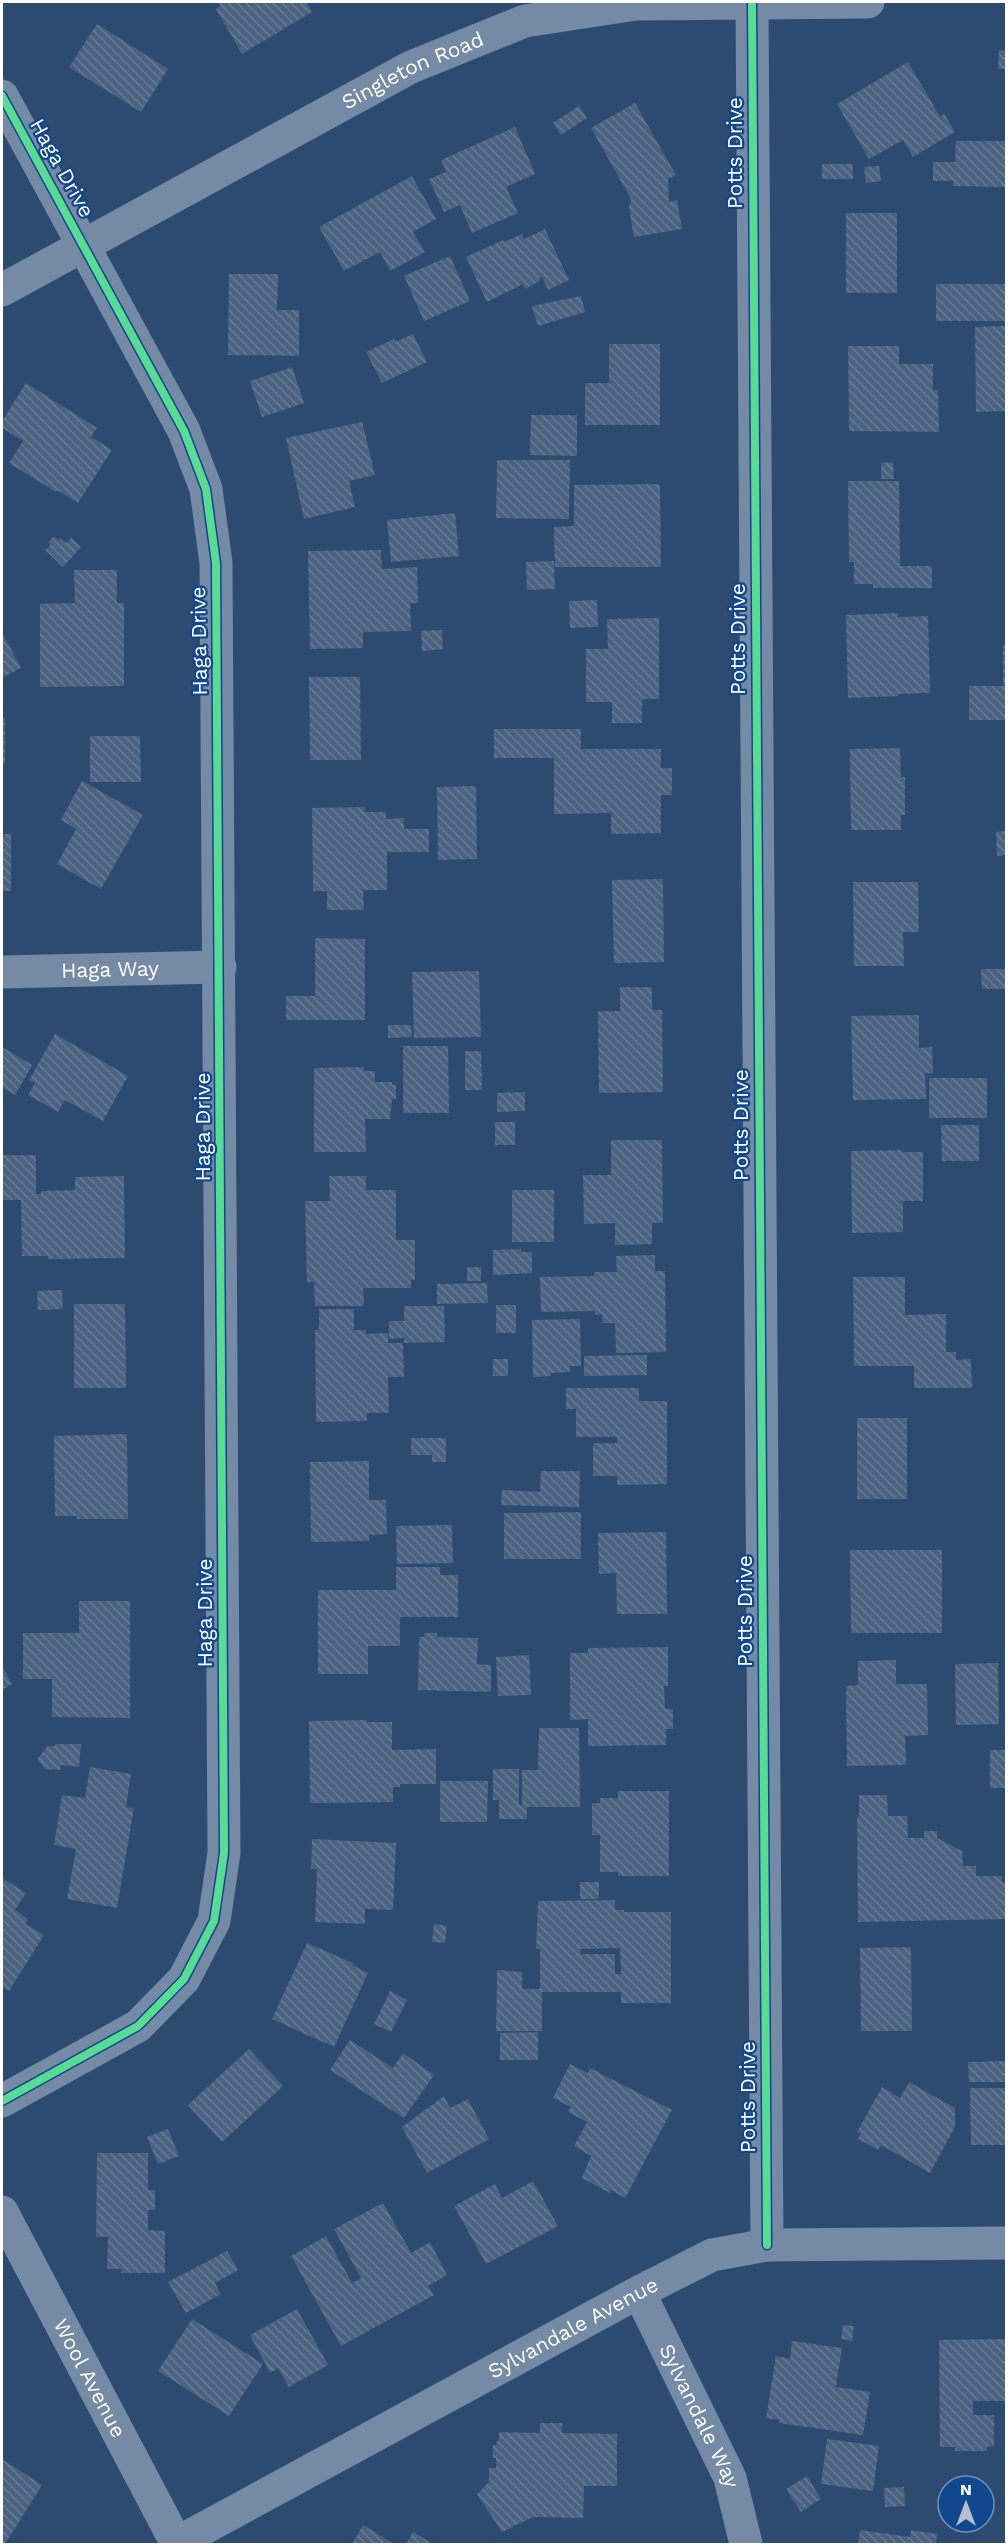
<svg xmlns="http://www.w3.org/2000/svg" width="1008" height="2546" viewBox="0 0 1008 2546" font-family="'Work Sans',sans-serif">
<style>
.building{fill:url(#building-back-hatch);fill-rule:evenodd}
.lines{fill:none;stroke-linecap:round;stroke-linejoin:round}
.minor{stroke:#748aa5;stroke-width:33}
.cycleway-casing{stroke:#11478d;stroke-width:11}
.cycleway{stroke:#5adb95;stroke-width:8}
.labels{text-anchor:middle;stroke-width:4.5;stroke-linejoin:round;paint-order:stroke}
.street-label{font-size:21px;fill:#fff;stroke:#11478d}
</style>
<defs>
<pattern id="building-back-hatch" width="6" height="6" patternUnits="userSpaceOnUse" patternTransform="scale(1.5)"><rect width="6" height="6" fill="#4b6281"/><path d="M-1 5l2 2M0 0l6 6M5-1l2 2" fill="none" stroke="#667a94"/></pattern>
</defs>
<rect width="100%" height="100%" fill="#2d4a71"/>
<path class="building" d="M218,2h88l6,10 -70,42 -26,-45 5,-3z
M97,24l71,45 -27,43 -72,-45z
M999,50l7,1v18h-8z
M908,62l32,55 4,-3 11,18 -42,25 -10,-17 -34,19 -32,-55z
M635,103l41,72 -8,4 1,23 8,-2 5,29 -48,8 -5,-30 2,-8 -40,-71z
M579,106l8,12 -26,17 -8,-12z
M515,127l20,47 -29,13 12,26 -46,20 -12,-28 -16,7 -15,-33 17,-7 -5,-12z
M956,141h50v46l-53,-1v-5h-20v-19h22z
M822,164h31v15h-31z
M879,166l2,15 -15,2 -2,-16z
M412,176l24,43 -23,13 12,20 -35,19 -10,-19 -36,19 -25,-44z
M846,213h51v80h-51z
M545,229l24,51 -21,10 -6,-13 -3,1 1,3 -15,8 -2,-5 -36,18 -21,-45 37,-17 1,2 18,-8 2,5z
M450,256l20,45 -46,20 -20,-45z
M229,274h49l-1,36h22v46l-71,-1z
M936,284h69v37h-69z
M581,296l4,16 -47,14 -6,-20z
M1006,326v85l-30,1 -1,-85z
M413,334l14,28 -45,21 -16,-31 28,-13 1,3z
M609,344h51v81h-75v-42h24z
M848,346h51v18h34v26h5l1,42 -90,-1z
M292,367l12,36 -42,14 -12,-36z
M26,383l71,45 -6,9 21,13 -34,53 -21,-13 -1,2 -47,-29 14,-22 -21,-13v-7z
M531,415h46v41l-47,-1z
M362,422l13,53 -26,6 6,26 -51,12 -18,-81z
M497,460h73l-1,59 -73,-1z
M893,462l1,17h-13v-16z
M848,481h51l1,85h32v22h-59v-4h-19v-22h-5z
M660,484l1,83h-106l-1,-40 20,-1v-41z
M455,513l4,43 -68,6 -4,-42z
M54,536l4,4 2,-2 6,5 5,-5 10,9 -18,20 -18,-17 6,-6 -3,-2z
M381,550l1,19 35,-2 1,36h-8l1,28 -48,1v16l-53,1 -2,-98z
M554,561l1,28 -28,1 -1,-28z
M74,570h43v33h7v83l-84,1v-83l35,-1z
M597,600l1,27 -28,1 -1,-27z
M898,613v4l30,-1 2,77 -32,1v2l-50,2 -2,-83z
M659,618v81h-17v24h-30v-21h-26v-53h22l-1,-30z
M442,630l1,19 -21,2 -1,-20z
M2,632l19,36 -19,10z
M1003,645h3v75h-37v-34h34z
M309,677h51l1,83h-51z
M2,718h3v46h-3z
M494,729h87v20h80v19h11v27h-11v38l-50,1v-21l-57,1v-56h-60z
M90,736h50l1,46h-51z
M900,748l1,29h4v38h-4v15h-50l-1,-81z
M82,781l61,34 -42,74 -44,-25 19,-35 -15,-9z
M476,786l1,73 -39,1 -1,-73z
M365,807v5h21v7l18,-1v11h25v23h-42v38h-24l1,20h-37v-19h-14l-1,-83z
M1006,831v24l-9,1 -1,-24z
M2,834h9v57h-9z
M663,879l1,83 -50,1 -2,-83z
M853,882h65l1,50h-16l1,34h-50z
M315,938l50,1v81h-79v-24h29z
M981,969h25v20h-24z
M479,971l2,66 -67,1 -2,-66z
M620,987h32v23h10l1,82 -64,1 -1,-82h22z
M919,1015v33l13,-1 1,26h-8l1,26 -73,1 -2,-84z
M388,1025h23l1,12 -24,1z
M55,1034l73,42 -25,45 -38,-21 -7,12 -30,-17 7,-12 -6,-3z
M403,1046h45l1,67h-46z
M2,1047l30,18 -17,30 -13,-8z
M465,1051h16l1,39h-17z
M364,1067v4h11v11h17v3h4v14h-4l-2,20h-25l1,33h-52v-84z
M929,1078h58v40h-58z
M525,1092v19l-28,1v-19z
M495,1122h20v23h-20z
M941,1125h38v36h-37z
M611,1140h51l1,83h-11v21l-37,1v-22l-31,1 -1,-49h28z
M902,1150v2h21v49h-20v31l-51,1 -1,-82z
M2,1155h34v39h5v-3l34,-1v-13l49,-1 1,82 -77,1v-3h-26l-1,-56h-19z
M329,1176h37v14h30v50h19v40h-4v8h-48l1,18h-49l-1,-24h-7l-2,-81h25z
M512,1190h42v52h-42z
M521,1249v3h11v21l-39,2v-25z
M655,1255v16h10l1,81 -50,1 -1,-30h-12l-1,-9 -7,1v-4l-54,1 -1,-35 54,-1v-4h23l-1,-16z
M467,1267h14v14h-14z
M853,1277h52v38l41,-1v38h10v8l15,-1 1,29h-58v-22h-60z
M487,1283l1,20 -51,1v-20z
M62,1290l1,19 -25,1 -1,-19z
M74,1304h51l1,84h-52z
M496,1305h20v28h-20z
M404,1306h40l1,36 -41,1v-5l-15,1v-18h15z
M319,1309h35v21h12v4l22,-1v10h15l1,34h-16l1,36h-22v8l-51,1 -1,-92h4z
M580,1319l1,47h-11v6l-19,1v3l-18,1 -1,-57z
M647,1355v20l-63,1v-20z
M493,1359h15v17h-15z
M566,1388h73v13h28v83l-50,1v-9h-24v-33h24v-6h-41v-28h-10z
M857,1418h50v81h-50z
M127,1434l1,85h-51v-3h-22l-1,-80z
M411,1438h35v24h-14v-7h-21z
M369,1461v39h17l1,34 -18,1v6l-58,1 -1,-80z
M541,1471h39l-1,36 -78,-2 1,-15 38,2z
M581,1512v47h-77v-46z
M452,1525l1,38 -56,1 -1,-38z
M666,1532l1,82h-50l-1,-41 -17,1 -1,-41z
M850,1550h92v83h-91z
M396,1567h44v8h18v42h-58v29h-32v28h-50v-84h78z
M79,1601h51v117l-78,-1v-38h-29v-46h56z
M424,1633h13v4l41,1 -1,26 14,1v27l-73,-2 1,-53h5z
M668,1647v39h-4l1,23h8v20h-7v16l-78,1v-27l-18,1v-67h18v-5z
M529,1655l2,40 -33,1 -2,-39z
M896,1660v24h31l1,51 -23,1 1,29 -59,1 -1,-80 12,-1v-24z
M998,1663l1,61 -43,1 -1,-61z
M2,1666l10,18 -10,6z
M367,1720v2h25v28l44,-1v35h-36v3h-7v15l-83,1 -1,-82z
M539,1728h40l1,79h-53v12h-28v-19h-6v-31h26v36h3v-35h16z
M55,1744h26l-2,23 -18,-2 -1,5 -15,-1 -8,-10 11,-13h7z
M990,1750h16v38h-16z
M90,1767l41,7 -5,33 8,1 -17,100 -50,-9 9,-50 -22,-4 8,-50 23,3z
M440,1781h48l-1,41h-47z
M618,1791h51v85h-51v-4h-18v-37h-8v-32h8v-5h18z
M859,1795h28l1,21h19l1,22h16v-7h13v7l25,13 1,15h13v10h26v6h4v37l-148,3 -1,-105h2z
M312,1839l84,4 -3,67 -28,-1v15l-50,-2 2,-53h-6z
M2,1878l24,15 -11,17 13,9 -3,5 19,11 -35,56 -6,-3 -1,4z
M580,1882h19v17h-19z
M615,1900v10h9v2h47v91h-50v-11h-79v39h-46l1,-61 25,2v17h18v-40h-4l2,-48zM620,1948l1,26h-6v-20h-35v-5z
M434,1924l13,2 -2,17 -13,-1z
M307,1943l46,20 -1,2 16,8 -34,74 -62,-28z
M911,1947l1,84h-51l-1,-83z
M390,1991l17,9 -16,32 -17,-8z
M538,2032v28h-38v-27z
M350,2040l43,28 10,-15 31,22 -30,43 -74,-48z
M249,2049l34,37 -61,56 -34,-37z
M1006,2061v21h-37l-1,-20z
M570,2064l18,9 2,-5 82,42 -47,88 -14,-8 -1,3 -28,-15 9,-22 -17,-10 13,-24 -19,-10 3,-5 -18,-9z
M909,2082l46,26v19l-25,46 -49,-28 -3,5 -20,-11 2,-5 -3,-2 25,-45 18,11z
M970,2088h36v57h-35z
M444,2096l6,12 18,-9 21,40 -62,34 -25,-46z
M168,2129l11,27 -21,8 -11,-27z
M97,2153h51v37h7v20h-7v20l17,1v42h-44l1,-4h-15l1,-32h-12z
M533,2181l25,45 -72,38 -32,-58 41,-22 7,14z
M383,2203l28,50 19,-11 17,33 -19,11 6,9 -93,51 -50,-90 35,-20 26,47 9,-5 -27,-49z
M227,2251l11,19 -23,13 6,11 -35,19 -18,-31z
M297,2309l31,56 -39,22 -11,-19 -8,5 -20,-38z
M192,2319l71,45 -34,52 -71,-45z
M843,2325l11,1 -2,15 -11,-2z
M1006,2339v62h-33v14h21v31l-7,1v4h-32v-4h-15l-1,-107z
M792,2341l50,7 -6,39 34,5 -7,43 -84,-12v-3l-13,-2 10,-62 14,3z
M540,2423h22v10l55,1v52h-33l-1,32 -50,-1 -31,15 -25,-38 12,-12v-14h7v-10h-3v-13h3l1,-4h2v-9l41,1z
M827,2439l52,7 -6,45 -52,-7z
M2,2459l40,26 -37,59h-3z
M807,2476l14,23 -20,13 -15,-23z
M904,2487l1,19 -20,1 -1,-19z
M363,2525l31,19h-42z
M860,2530l50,7 1,-7 26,4 -1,10h-78z
M413,2532l17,10 -1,2h-23z"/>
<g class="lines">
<g class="minor">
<path d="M752,2l15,2243"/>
<path d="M2,96l182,335 22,58 10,74 8,1290 -10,68 -30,58 -46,47 -136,75"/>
<path id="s1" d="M2,290l409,-223 114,-46 111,-17 232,-2"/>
<path id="s2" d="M2,972l218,-5"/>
<path id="s3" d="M2,2212l175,332"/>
<path id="s4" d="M639,2292l91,186 16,66"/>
<path id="s5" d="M175,2544l464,-252 73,-37 55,-10 239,-2"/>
</g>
<defs>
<path id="cycleway" d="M752,2l15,2243
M2,96l182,335 22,58 10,74 8,1290 -10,68 -30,58 -46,47 -136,75"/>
</defs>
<use href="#cycleway" class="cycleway-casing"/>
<use href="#cycleway" class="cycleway"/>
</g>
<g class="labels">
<g class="street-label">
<text dy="7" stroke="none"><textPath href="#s1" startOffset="466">Singleton Road</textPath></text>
<text transform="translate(735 153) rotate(-90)" y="7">Potts Drive</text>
<text transform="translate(62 168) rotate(61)" y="7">Haga Drive</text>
<text transform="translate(738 639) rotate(-90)" y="7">Potts Drive</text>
<text transform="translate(199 641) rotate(-91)" y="7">Haga Drive</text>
<text dy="7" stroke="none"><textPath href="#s2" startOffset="108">Haga Way</textPath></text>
<text transform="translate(741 1125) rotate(-90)" y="7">Potts Drive</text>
<text transform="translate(203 1127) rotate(-90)" y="7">Haga Drive</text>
<text transform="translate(745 1611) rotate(-90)" y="7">Potts Drive</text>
<text transform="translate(205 1613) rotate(-90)" y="7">Haga Drive</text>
<text transform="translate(748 2097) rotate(-90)" y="7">Potts Drive</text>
<text dy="7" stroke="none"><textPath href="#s5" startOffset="453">Sylvandale Avenue</textPath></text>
<text dy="7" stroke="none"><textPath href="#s3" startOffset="188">Wool Avenue</textPath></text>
<text dy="7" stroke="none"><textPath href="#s4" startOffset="138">Sylvandale Way</textPath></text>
</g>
</g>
<rect width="1008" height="2546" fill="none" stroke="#ffffff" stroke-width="6"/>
<g transform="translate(966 2504)"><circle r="28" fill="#11478d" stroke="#7091bb" stroke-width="1.5"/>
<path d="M0-4.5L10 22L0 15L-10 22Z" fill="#b6c0cd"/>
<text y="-9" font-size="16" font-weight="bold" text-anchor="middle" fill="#ffffff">N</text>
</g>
</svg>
